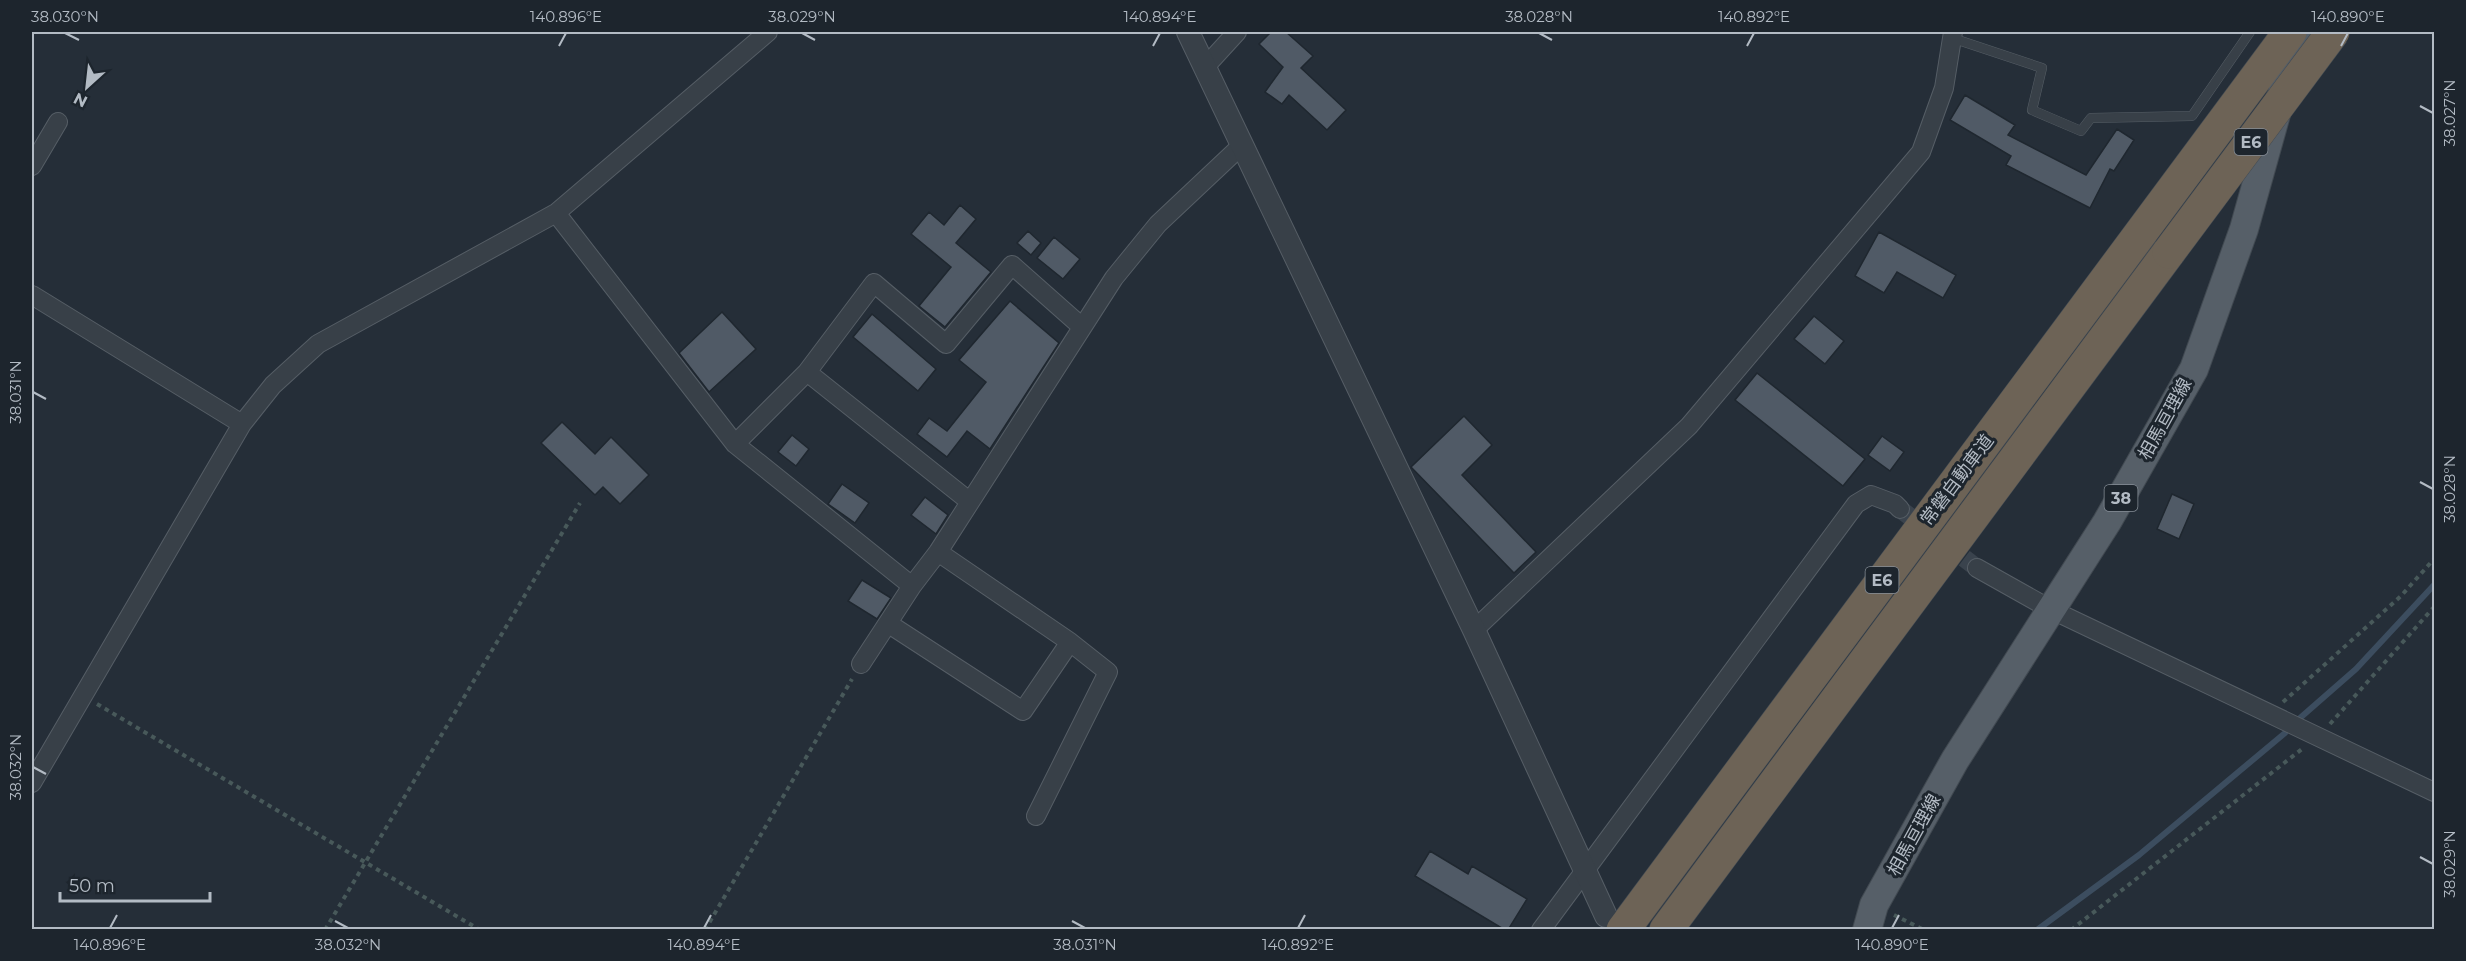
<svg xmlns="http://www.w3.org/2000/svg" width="2466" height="961" viewBox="0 0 2466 961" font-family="Montserrat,'Noto Sans JP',sans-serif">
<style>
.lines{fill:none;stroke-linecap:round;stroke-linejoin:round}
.stream{stroke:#3c4d5f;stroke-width:6}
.building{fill:#505a66;stroke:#1f272f;stroke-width:1.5}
.minor-tunnel{stroke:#3a434d;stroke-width:18;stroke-dasharray:18 9;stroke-linecap:butt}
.service-casing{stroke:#565e66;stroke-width:10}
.minor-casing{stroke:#565e66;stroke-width:20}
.tertiary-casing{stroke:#565e66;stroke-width:24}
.primary-casing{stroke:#414951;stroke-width:30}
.motorway-casing{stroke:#434b53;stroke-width:34}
.path{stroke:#48595a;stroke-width:4;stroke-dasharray:4.5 4.5;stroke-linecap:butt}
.service{stroke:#384048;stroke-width:9}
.minor{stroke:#384048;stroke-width:18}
.tertiary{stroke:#384048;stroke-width:22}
.primary{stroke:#565f68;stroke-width:28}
.motorway{stroke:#6d6356;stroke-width:33}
.motorway-bridge-casing{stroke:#434b53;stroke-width:34;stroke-linecap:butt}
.motorway-bridge{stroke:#6d6356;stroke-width:33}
.ticks{fill:none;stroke:#b3bbc4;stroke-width:2}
.labels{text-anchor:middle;stroke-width:6;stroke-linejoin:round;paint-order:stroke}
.shield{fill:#1d252d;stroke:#868e97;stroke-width:1.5}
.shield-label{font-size:16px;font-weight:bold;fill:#b3bbc4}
.street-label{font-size:18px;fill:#b3bbc4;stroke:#1d252d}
.neatline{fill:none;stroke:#b3bbc4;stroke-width:2}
.ticks-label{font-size:15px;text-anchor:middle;fill:#b3bbc4}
</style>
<rect width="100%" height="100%" fill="#252e38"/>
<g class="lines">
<path class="stream" d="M2300,718l56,-49 78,-84
M2037,930l102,-75 146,-122"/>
</g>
<path class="building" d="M1271,32h15l27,24 -12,12 45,42 -19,20 -38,-35 -7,9 -17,-12 18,-25 -24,-23z
M1965,95l50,30 -7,10 78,40 31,-46 17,11 -20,31 -4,-2 -20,39 -84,-43 5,-9 -61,-36z
M960,205l16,14 -20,24 35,29 -46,55 -26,-21 32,-39 -40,-33 18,-22 15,13z
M1028,231l13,12 -10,12 -14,-12z
M1879,232l77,43 -13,23 -46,-26 -13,21 -29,-17z
M1054,237l26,22 -17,20 -26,-21z
M1010,301l49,42 -69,106 -23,-18 -20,26 -30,-23 12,-16 18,13 39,-49 -27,-22z
M722,312l34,37 -47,43 -30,-39z
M872,314l64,55 -18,22 -65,-54z
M1814,316l30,25 -19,23 -31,-25z
M1757,373l108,86 -22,27 -108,-86z
M1464,416l28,29 -30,30 74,77 -22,21 -103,-106z
M562,422l33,32 16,-17 38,38 -29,29 -17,-17 -8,8 -54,-52z
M792,435l17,14 -13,17 -18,-14z
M1882,436l22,16 -14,19 -22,-16z
M842,484l27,19 -14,20 -27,-19z
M2172,494l22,10 -15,35 -22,-10z
M925,497l23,18 -12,19 -25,-19z
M862,580l29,18 -14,21 -29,-18z
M1430,851l38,23 4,-8 55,33 -19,31h-3l-90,-54z"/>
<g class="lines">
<path class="minor-tunnel" d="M1900,509l77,59"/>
<defs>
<path id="service" d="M1952,38l90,30 -10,42 49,21 10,-13 101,-2 58,-84"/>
<path id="minor" d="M1205,67l32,-35
M32,166l26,-44
M556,213l179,231 177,142
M32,295l210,129
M807,372l67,-89 72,61 66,-79 70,62
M735,444l72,-72 162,129
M1977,568l73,41 384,183
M889,624l134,87 47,-69 -132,-90
M1474,630l215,-204 232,-274 23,-64 9,-56
M861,664l51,-78 26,-34 176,-274 44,-54 84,-79
M32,783l210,-359 31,-39 45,-41 238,-131 212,-181
M1036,816l72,-144 -38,-30
M1541,930l315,-426 15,-9 24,9 5,5"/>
<path id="tertiary" d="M1188,32l286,598 132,286"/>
<path id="primary" d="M1867,930l7,-25 81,-145 152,-238 87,-153 50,-140 55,-197"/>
<path id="motorway" d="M1623,930l667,-898
M1666,930l503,-678"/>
</defs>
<use href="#service" class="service-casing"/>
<use href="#minor" class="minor-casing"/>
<use href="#tertiary" class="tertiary-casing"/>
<use href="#primary" class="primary-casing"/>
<use href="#motorway" class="motorway-casing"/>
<path class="path" d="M2283,702l118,-106 33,-37
M97,704l383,226
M2330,724l104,-117
M1894,915l30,15
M325,930l255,-427
M705,930l147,-251
M2071,930l231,-181"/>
<use href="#service" class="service"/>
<use href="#minor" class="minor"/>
<use href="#tertiary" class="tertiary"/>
<use href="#primary" class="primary"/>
<use href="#motorway" class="motorway"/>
<defs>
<path id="motorway-bridge" d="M2169,252l164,-220"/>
</defs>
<use href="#motorway-bridge" class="motorway-bridge-casing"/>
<use href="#motorway-bridge" class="motorway-bridge"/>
</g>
<path class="ticks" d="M65,33l14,7M802,33l13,7M1539,33l13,7M559,46l7,-13M1153,46l7,-13M1747,46l7,-13M2341,46l7,-13M2420,106l13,7M33,392l13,7M2420,482l13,7M33,767l13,7M2420,857l13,7M335,921l13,7M1072,921l13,7M110,928l7,-13M704,928l7,-13M1298,928l7,-13M1892,928l7,-13"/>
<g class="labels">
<g class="shield">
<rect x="2234.5" y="129" width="33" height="26" rx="4.5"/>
<rect x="2104.5" y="485" width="33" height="26" rx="4.5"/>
<rect x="1865.5" y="567" width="33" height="26" rx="4.5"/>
</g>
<g class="shield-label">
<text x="2251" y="148">E6</text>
<text x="2121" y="504">38</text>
<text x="1882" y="586">E6</text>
</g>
<g class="street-label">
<text transform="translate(2165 419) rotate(-61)" y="6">相馬亘理線</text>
<text transform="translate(1957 480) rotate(-53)" y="6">常磐自動車道</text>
<text transform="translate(1914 835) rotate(-61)" y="6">相馬亘理線</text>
</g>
</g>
<rect width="2466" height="961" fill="none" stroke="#1d252d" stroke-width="66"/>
<g transform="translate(87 87) rotate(207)" stroke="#1d252d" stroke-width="4.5" paint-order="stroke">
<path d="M0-4.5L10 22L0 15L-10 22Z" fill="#b3bbc4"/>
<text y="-9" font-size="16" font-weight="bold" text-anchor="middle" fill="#b3bbc4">N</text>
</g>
<path d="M60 892v9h150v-9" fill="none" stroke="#b3bbc4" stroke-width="3"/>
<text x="69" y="892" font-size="18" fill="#b3bbc4" stroke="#1d252d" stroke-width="4.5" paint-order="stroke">50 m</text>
<rect x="33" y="33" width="2400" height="895" class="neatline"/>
<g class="ticks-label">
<text x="65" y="22">38.030°N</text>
<text x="566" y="22">140.896°E</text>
<text x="802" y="22">38.029°N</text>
<text x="1160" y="22">140.894°E</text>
<text x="1539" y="22">38.028°N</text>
<text x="1754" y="22">140.892°E</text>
<text x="2348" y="22">140.890°E</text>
<text transform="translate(2450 113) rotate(-90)" y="5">38.027°N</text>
<text transform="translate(16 392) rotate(-90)" y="5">38.031°N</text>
<text transform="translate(2450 489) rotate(-90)" y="5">38.028°N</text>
<text transform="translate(16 767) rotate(-90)" y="5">38.032°N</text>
<text transform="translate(2450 864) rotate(-90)" y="5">38.029°N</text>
<text x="110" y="950">140.896°E</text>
<text x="348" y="950">38.032°N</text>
<text x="704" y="950">140.894°E</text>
<text x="1085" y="950">38.031°N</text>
<text x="1298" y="950">140.892°E</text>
<text x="1892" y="950">140.890°E</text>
</g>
</svg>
